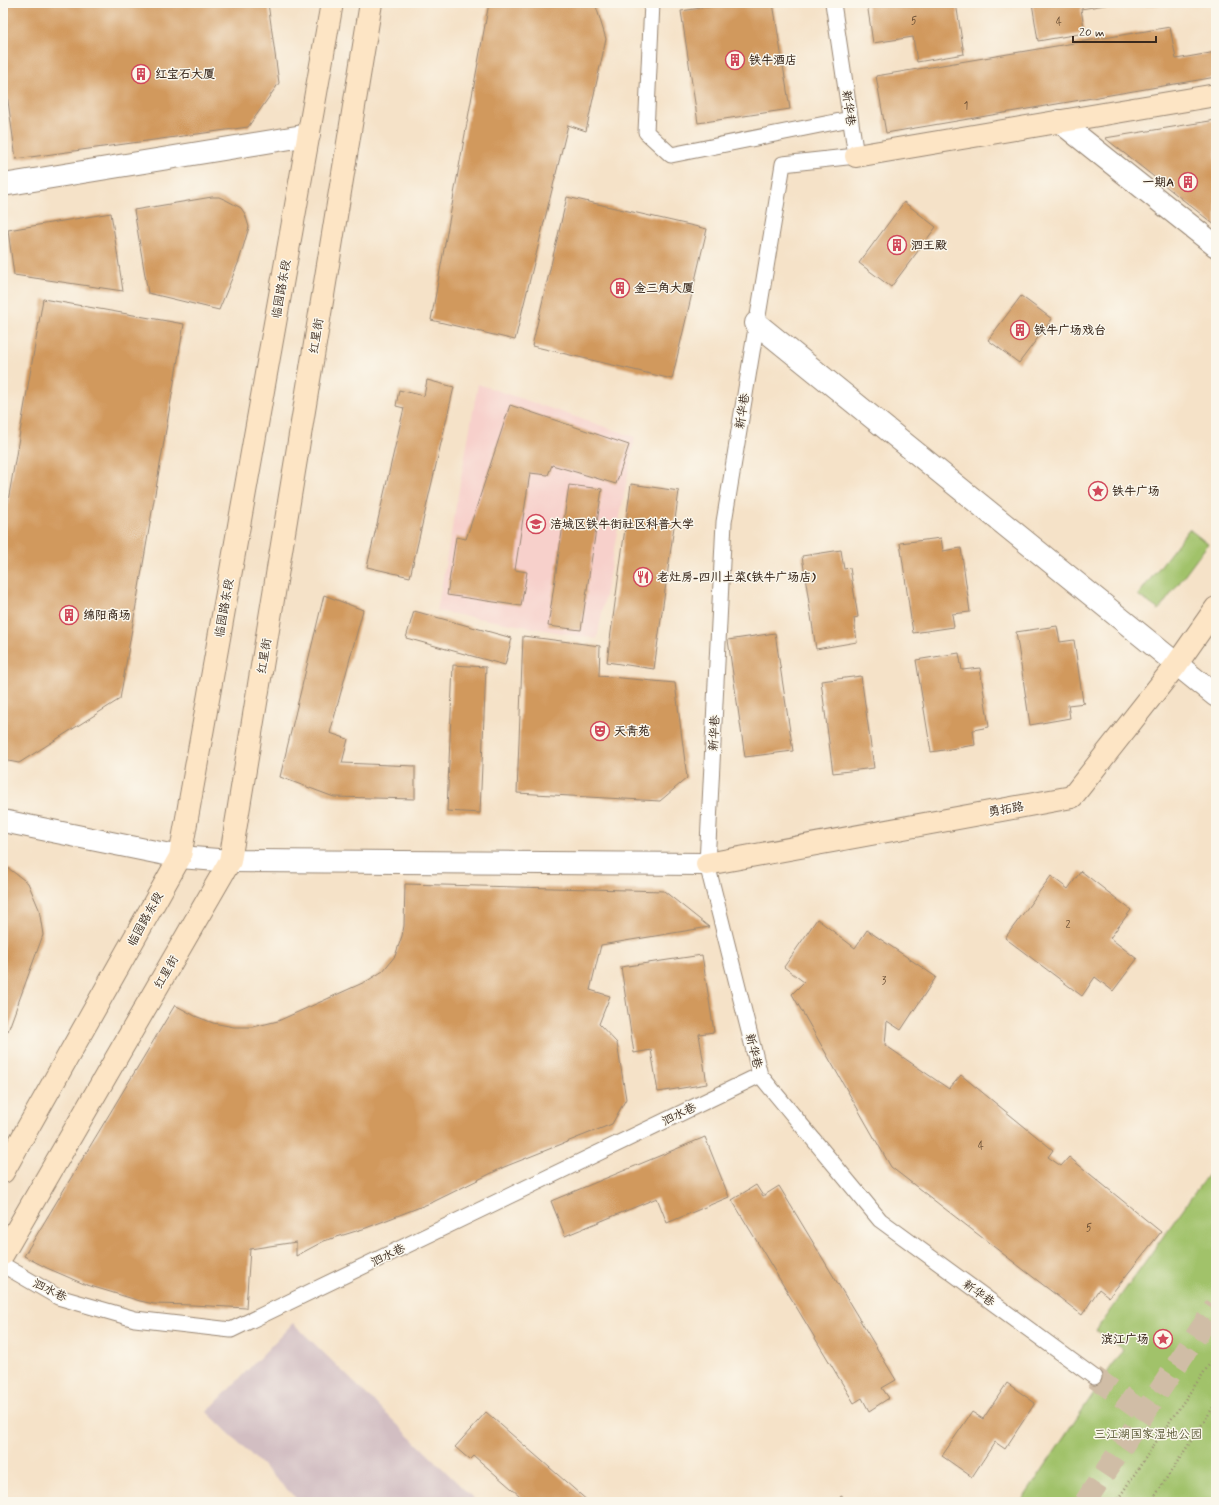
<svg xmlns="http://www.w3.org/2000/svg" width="1219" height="1505" viewBox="0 0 1219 1505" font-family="Mynerve,'LXGW WenKai TC',sans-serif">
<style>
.built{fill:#f7d0cb}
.industrial{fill:#d2bec2}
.green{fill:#a1c26b;stroke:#6e7644}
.building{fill:#d1995d}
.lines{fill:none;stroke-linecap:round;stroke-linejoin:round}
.street-tunnel{stroke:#d0bda6;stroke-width:22;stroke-dasharray:22 11;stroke-linecap:butt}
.secondary-tunnel{stroke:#d0bda6;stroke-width:22;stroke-dasharray:22 11;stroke-linecap:butt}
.lane-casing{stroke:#988673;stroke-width:17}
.street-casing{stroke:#988673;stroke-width:24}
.secondary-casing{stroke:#988673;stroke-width:24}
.path{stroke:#988673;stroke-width:2.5;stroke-dasharray:1 3;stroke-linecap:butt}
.lane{stroke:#fff;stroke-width:15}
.street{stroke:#fff;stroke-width:22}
.secondary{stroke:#fde5c5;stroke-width:22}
.labels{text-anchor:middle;stroke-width:3;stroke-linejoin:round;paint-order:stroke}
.number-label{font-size:10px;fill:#60462e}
.poi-label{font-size:12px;font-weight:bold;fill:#3b2a1e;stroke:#fbf7ec;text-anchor:start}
.street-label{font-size:12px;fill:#3b2a1e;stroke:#fbf7ec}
.park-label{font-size:12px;fill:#5a5835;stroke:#fbf7ec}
</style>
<rect width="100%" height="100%" fill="#fbf7ec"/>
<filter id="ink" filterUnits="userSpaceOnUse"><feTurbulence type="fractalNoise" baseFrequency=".025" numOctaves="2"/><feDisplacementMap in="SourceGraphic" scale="8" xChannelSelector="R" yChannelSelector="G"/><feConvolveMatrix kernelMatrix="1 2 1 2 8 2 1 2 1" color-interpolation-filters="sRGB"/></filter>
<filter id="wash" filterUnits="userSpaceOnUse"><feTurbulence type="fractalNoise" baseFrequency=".012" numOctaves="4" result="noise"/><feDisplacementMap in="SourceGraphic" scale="16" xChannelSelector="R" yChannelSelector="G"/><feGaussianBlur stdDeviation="0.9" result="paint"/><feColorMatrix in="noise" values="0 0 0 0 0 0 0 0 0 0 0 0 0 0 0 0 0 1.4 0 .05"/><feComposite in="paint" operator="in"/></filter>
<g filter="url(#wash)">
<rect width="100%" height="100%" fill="#f5e2c8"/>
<path class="built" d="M478,384l157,53 -38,202 -160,-28z"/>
<path class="industrial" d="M293,1323l184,179h-177l-93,-90z"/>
<path class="green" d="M1189,529l19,15 -49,66 -21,-15z
M1216,1163v339h-195l102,-153 -27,-19z"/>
<g id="blocks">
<path class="building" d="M3,3h265l11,80 -31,44 -232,32 -13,-94z
M489,3h106l11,36 -20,92 -18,-6 -53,215 -84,-20z
M734,3h39l17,106 -92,14 -17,-112z
M867,3h89l8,51 -47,8 -4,-25 -40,6z
M1032,3h79v1l-30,5 4,24 -47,8z
M1146,3h16v1l-16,2z
M1170,27l6,32 40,-7v25l-330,56 -10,-57z
M1216,120v106l-111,-88z
M212,197h7l7,3 15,8 4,6 4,13 -10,34 -20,49 -71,-17 -14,-83z
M567,197l140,32 -35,150 -140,-33z
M904,202l32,25 -45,60 -32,-24z
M111,213l12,78 -109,-16 -6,-45z
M1021,296l31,23 -33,44 -31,-23z
M43,299l141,25 -64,375 -101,64 -16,-3v-230z
M427,380l27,7 -44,190 -43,-10 37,-159 -8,-2 3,-16 25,6z
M510,405l119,40 -13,39 -64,-19 -4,10 -18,-2 -15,97 12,2 -6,34 -74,-11 9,-58 10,2z
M631,484l48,7 -25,178 -47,-7z
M569,485l33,4 -21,141 -33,-4z
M941,538l2,13 18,-3 9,64 -18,2 2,13 -41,6 -13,-90z
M841,550l3,19 6,-1 8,49 -4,1 3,24 -41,7 -14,-93z
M324,595l39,15 -33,123 18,6 -6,24 73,3v33l-81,-2 -54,-20z
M414,611l98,27 -7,27 -99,-27z
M1057,626l3,16 14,-2 9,62 2,1 -17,2 2,13 -40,7 -14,-93z
M775,633l18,118 -48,6 -17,-117z
M523,636l77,10 -1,30 76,7 12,95 -27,23 -143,-8z
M959,653l3,17 18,-2 9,59 -16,3 2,15 -44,7 -15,-92z
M453,665l33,2 -6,146 -33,-2z
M861,676l13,92 -41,5 -12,-92z
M3,867l5,1 20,15 11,26 4,26 -35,96 -5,-2z
M1081,871l50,39 -21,28 27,21 -24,32 -18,-14 -13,19 -77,-58 46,-62 17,13z
M405,884l259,7 45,36 -108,18 -11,45 20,6 -11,28 18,19 9,56 -14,25 -108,43 -71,35 -67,26 -42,13 -28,15v-14l-46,7 -4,59 -53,-3 -39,-1 -14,-3 -56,-17 -37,-16 -23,-12 151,-251 20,11 18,7 21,4h19l25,-6 89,-40 16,-10 12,-15 7,-20 2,-10z
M817,919l38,29 12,-18 69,47 -35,53 -14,-9 -2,24 64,44 12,-14 92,75 -5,7 13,9 8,-9 92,75 -52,65 -10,-8 -17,26 -191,-148 -99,-173 12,-12 -20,-15z
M702,955l12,77 -15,2 8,50 -49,8 -7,-42 -17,3 -13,-86z
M705,1137l24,60 -62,26 -10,-25 -92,38 -14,-35z
M756,1185l7,11 16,-10 117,194 -14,8 7,10 -20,13 -7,-13 -8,5 -122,-203z
M1007,1383l28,20 -30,46 -10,-7 -23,35 -30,-21 30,-44 11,7z
M486,1412l103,90h-62l-53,-46 -4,4 -15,-13z
M841,1496l10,6h-14z"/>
</g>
</g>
<g filter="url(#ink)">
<use href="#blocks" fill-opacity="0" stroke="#988673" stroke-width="1"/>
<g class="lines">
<path class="street-tunnel" d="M1094,1377l50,36"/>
<path class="secondary-tunnel" d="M1085,1502l131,-196"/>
<defs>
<path id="lane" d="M652,3l-6,129 25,23 179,-36
M833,3l23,153 -73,8 -59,358 -17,342 53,211 120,145 214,157
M3,1265l55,32 77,22 96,11 529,-255"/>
<path id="street" d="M1059,121l157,125
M3,185l306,-50
M756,323l460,373
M3,821l177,36 50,4 477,3"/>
<path id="secondary" d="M856,156l360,-61
M707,864l365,-67 104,-132 40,-57
M3,1172l177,-315 152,-854
M3,1254l227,-393 141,-858"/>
</defs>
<use href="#lane" class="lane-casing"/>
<use href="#street" class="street-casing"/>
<use href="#secondary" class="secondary-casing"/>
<path class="path" d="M1116,1502l50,-75 50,-72
M1151,1502l65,-99"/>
<use href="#lane" class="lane"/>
<use href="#street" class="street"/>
<use href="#secondary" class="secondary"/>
</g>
</g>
<defs>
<symbol id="building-ring" viewBox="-11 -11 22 22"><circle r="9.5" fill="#fbf7ec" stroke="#d1495b" stroke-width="1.5"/><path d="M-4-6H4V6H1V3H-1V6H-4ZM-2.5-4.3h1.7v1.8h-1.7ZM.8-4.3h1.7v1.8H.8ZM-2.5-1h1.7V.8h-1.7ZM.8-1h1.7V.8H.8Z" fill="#d1495b"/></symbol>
<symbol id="sight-ring" viewBox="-11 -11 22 22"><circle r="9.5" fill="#fbf7ec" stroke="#d1495b" stroke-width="1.5"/><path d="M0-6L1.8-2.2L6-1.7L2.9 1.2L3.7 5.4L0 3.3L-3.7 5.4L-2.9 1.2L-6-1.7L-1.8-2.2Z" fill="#d1495b"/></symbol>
<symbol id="school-ring" viewBox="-11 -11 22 22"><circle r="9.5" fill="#fbf7ec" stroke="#d1495b" stroke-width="1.5"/><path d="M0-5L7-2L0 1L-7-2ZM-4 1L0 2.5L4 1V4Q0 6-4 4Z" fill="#d1495b"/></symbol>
<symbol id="restaurant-ring" viewBox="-11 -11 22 22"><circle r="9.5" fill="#fbf7ec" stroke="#d1495b" stroke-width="1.5"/><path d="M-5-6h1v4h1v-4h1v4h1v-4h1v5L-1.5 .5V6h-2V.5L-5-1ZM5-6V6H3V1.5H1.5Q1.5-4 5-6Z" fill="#d1495b"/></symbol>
<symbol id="theatre-ring" viewBox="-11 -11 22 22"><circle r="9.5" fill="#fbf7ec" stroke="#d1495b" stroke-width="1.5"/><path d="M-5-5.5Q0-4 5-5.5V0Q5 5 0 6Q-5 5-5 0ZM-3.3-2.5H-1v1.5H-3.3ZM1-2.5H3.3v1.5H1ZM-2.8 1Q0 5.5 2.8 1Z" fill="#d1495b"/></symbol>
</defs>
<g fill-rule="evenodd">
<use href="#building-ring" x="724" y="49" width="22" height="22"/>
<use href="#building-ring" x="130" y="63" width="22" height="22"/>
<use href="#building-ring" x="1177" y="171" width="22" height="22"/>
<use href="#building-ring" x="886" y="234" width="22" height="22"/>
<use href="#building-ring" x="609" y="277" width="22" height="22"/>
<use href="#building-ring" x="1009" y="319" width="22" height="22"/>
<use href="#sight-ring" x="1087" y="480" width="22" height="22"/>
<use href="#school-ring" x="525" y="513" width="22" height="22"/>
<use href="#restaurant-ring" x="632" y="566" width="22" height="22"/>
<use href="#building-ring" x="58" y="604" width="22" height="22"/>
<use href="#theatre-ring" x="589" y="720" width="22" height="22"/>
<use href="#sight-ring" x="1152" y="1328" width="22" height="22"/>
</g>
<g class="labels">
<g class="number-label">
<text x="914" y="24">5</text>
<text x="1059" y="25">4</text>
<text x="966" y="109">1</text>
<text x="1068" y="928">2</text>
<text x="884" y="984">3</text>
<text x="981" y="1149">4</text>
<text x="1089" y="1231">5</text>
</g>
<g class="poi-label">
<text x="749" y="64">铁牛酒店</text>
<text x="155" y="78">红宝石大厦</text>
<text x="1174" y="186" text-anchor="end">一期A</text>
<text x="911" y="249">泗王殿</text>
<text x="634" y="292">金三角大厦</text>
<text x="1034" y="334">铁牛广场戏台</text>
<text x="1112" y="495">铁牛广场</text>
<text x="550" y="528">涪城区铁牛街社区科普大学</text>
<text x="657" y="581">老灶房-四川土菜(铁牛广场店)</text>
<text x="83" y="619">绵阳商场</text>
<text x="614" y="735">天青苑</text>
<text x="1149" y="1343" text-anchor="end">滨江广场</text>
</g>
<g class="street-label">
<text transform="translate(849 108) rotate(82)" y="4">新华巷</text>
<text transform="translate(281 289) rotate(-80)" y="4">临园路东段</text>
<text transform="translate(316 336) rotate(-81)" y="4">红星街</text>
<text transform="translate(742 411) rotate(-81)" y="4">新华巷</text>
<text transform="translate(224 608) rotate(-80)" y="4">临园路东段</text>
<text transform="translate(264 656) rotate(-81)" y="4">红星街</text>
<text transform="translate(714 733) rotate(-87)" y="4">新华巷</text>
<text transform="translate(1006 809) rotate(-10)" y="4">勇拓路</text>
<text transform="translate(145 919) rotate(-61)" y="4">临园路东段</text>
<text transform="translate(166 972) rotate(-60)" y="4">红星街</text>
<text transform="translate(754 1051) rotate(76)" y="4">新华巷</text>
<text transform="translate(679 1114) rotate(-26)" y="4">泗水巷</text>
<text transform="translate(388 1255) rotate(-26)" y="4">泗水巷</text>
<text transform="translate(50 1290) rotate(26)" y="4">泗水巷</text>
<text transform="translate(979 1293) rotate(36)" y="4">新华巷</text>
</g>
<g class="park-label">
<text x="1148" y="1438">三江湖国家湿地公园</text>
</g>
</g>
<rect width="1219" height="1505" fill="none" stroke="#fbf7ec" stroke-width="16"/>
<path d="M1073 36v6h83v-6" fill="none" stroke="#3b2a1e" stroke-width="2"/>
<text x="1079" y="36" font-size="12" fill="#3b2a1e" stroke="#fbf7ec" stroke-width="3" paint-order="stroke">20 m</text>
</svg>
